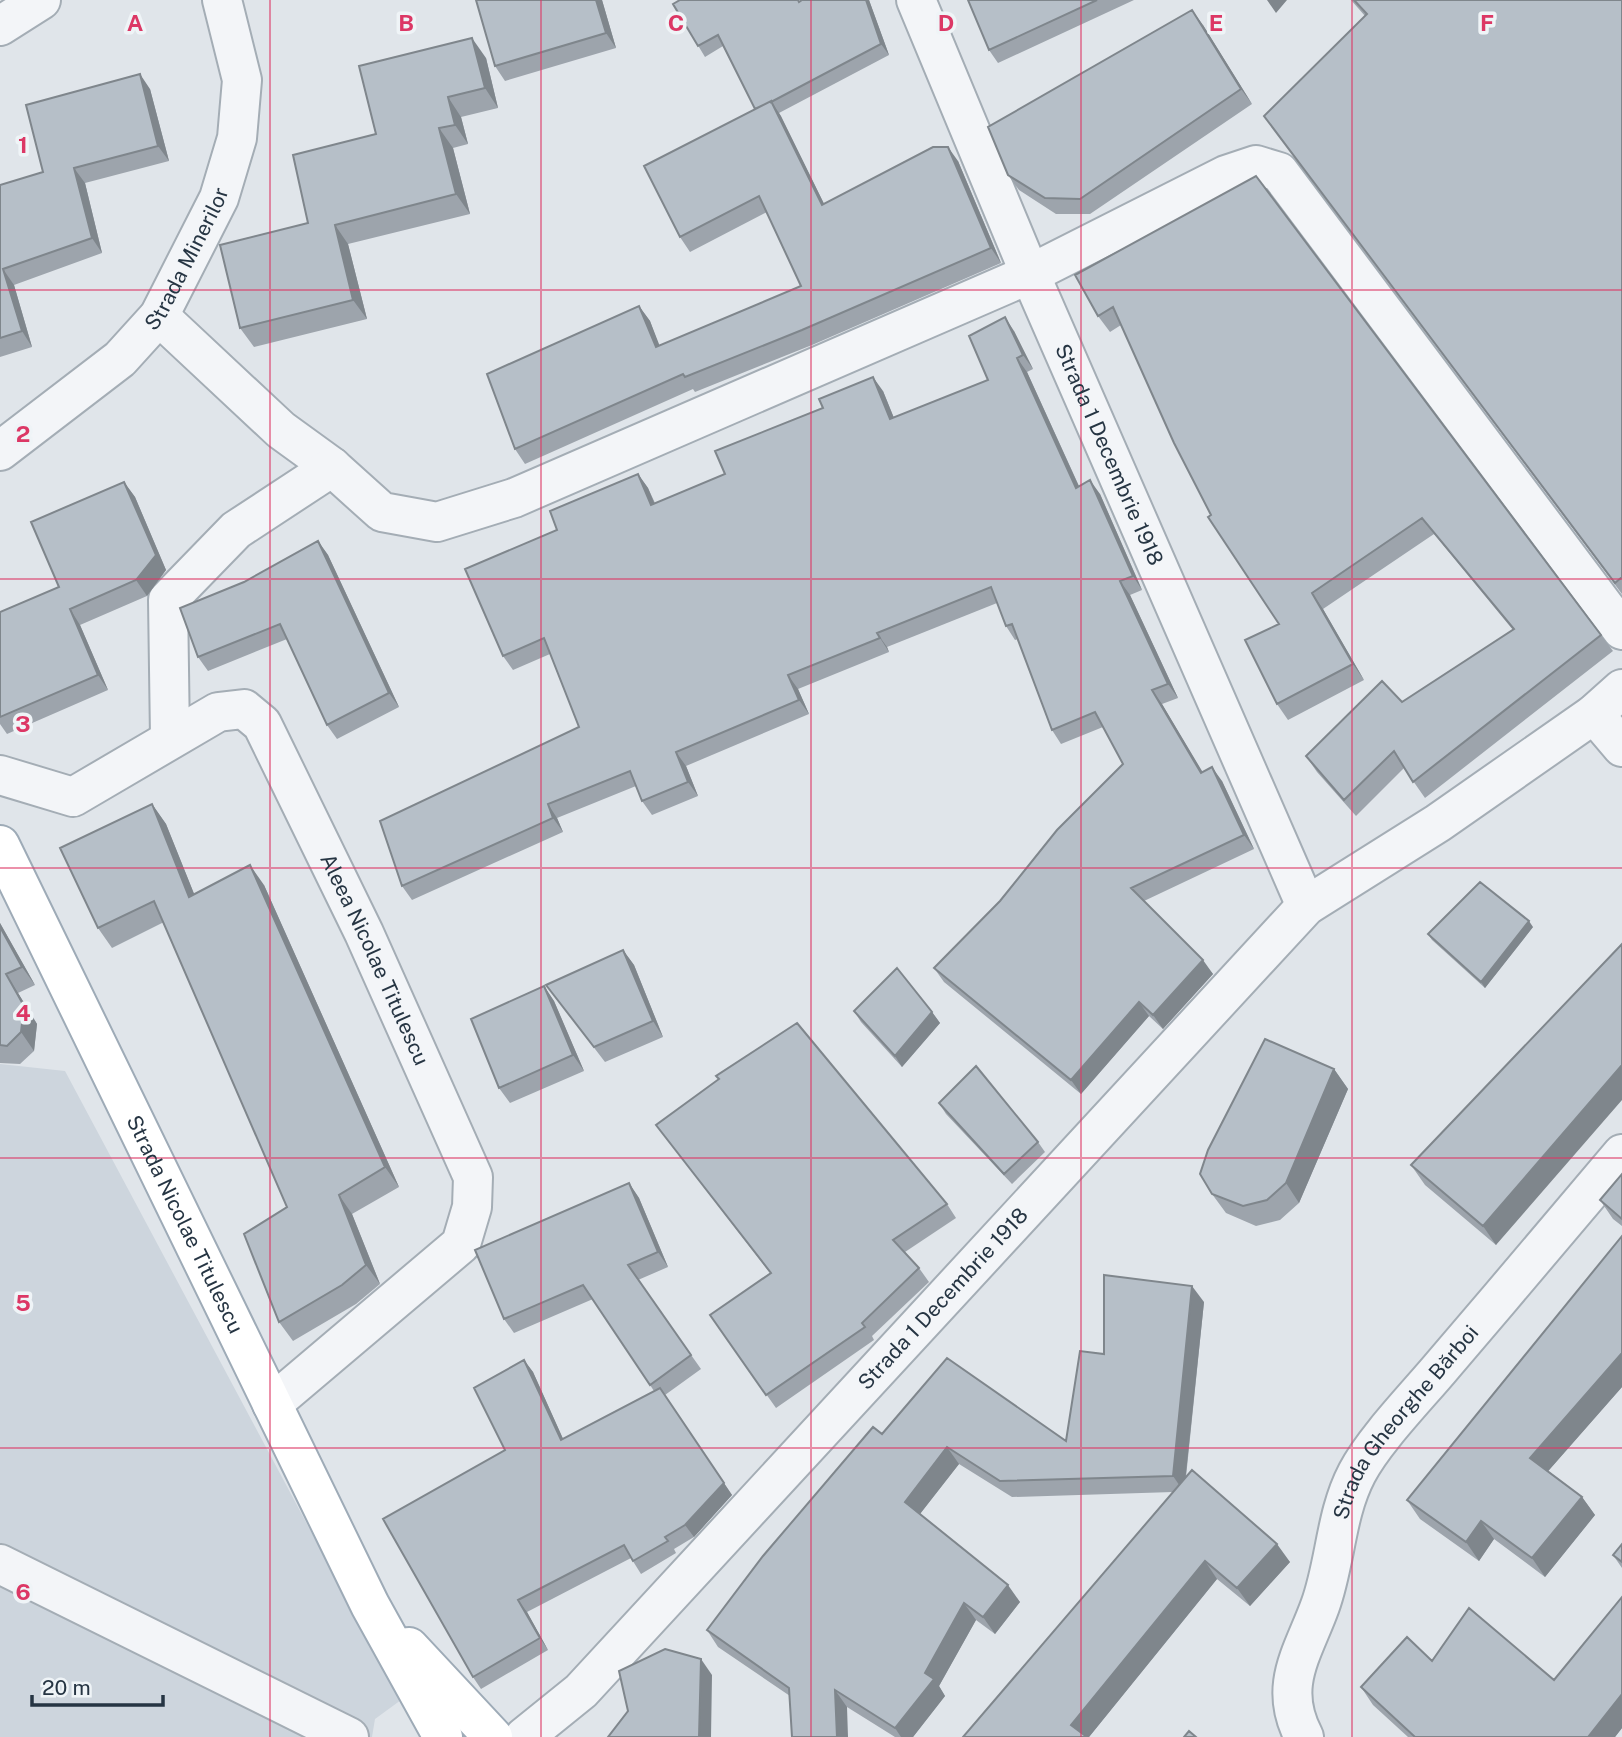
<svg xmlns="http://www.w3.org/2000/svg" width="1622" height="1737" viewBox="0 0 1622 1737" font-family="'Public Sans',sans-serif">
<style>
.built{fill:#cdd5dd}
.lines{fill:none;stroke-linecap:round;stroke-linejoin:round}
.minor-casing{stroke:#a4adb5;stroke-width:42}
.major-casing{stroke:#9eabb7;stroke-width:42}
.minor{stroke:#f3f5f8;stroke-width:38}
.major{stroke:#fff;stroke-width:38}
.wall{fill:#9da4ac}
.shaded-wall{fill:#7f868c}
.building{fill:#b6bfc8;stroke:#7f868c;stroke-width:2}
.grid{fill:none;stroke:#dc3765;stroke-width:2;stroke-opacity:0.55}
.labels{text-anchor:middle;stroke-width:7;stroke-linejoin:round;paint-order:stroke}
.street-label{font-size:21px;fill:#263543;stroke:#eff4f7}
.grid-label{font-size:23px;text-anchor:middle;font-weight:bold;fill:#dc3765;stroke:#eff4f7;stroke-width:7;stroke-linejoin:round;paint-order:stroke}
</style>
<rect width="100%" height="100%" fill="#e0e5ea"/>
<path class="built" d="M0,1064l65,7 336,629 -26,19 -3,18h-372z"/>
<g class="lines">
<defs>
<g id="minor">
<path id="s1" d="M916,0l114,274 276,632"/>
<path d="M0,26l41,-26"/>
<path d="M159,316l122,114 51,37 50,45 55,10 77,-24 516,-224 196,-99 30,-10 23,7 343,458"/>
<path id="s2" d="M0,451l120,-92 39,-43 60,-118 18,-60 5,-58 -20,-80"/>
<path d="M1594,714l28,33"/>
<path d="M170,738l-2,-138 68,-70 96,-63"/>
<path id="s3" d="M0,775l73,22 145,-85 26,-3 18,15 102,209 109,244 -1,30 -11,37 -189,160"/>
<path d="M0,1564l349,173"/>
<path id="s4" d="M524,1737l57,-46 725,-785 132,-83 156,-109 28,-25"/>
<path id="s5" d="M1304,1737c-27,-51 -1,-84 16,-131 16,-44 15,-91 37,-133 17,-33 61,-78 86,-108 60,-70 119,-140 179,-211"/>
</g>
<g id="major">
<path id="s6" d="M0,845l370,760 73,132"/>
<path d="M409,1647l84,90"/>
</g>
</defs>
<use href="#minor" class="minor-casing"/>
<use href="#major" class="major-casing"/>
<use href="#minor" class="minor"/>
<use href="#major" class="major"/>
</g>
<path class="wall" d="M602,0l14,48 -111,33 -10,-15z
M869,0l20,55 -110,58 45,91 134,-43 43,102 -189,82 -117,47 -2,-3 -168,75 -10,-15 124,-143 11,15 9,25 142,-60 -34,-74 -77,40 -10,-15 75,-128 -32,-63 -18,11 -32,-53z
M968,0h166l-136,63 -9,-13z
M1351,0h271v594l-358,-478 101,-100z
M1203,25l49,79 -162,110h-34l-37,-24 -11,-15z
M486,58l12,50 -37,9 7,27 -15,4 17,66 -122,30 19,75 -113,28 -14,-19 68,-105 68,-89z
M150,89l19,72 -84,22 17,70 -88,32 18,62 -32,10v-172l43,-13z
M1075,275l526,360 12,16 -188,147 -21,-30 -48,48 -39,-44 -11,-16 96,-54 111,-72 -79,-96 -111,75 41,71 -76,40 -11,-16 2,-80 -68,-109 -90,-190 -11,7 -12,-16z
M1014,331l19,38 -6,3 52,114 21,8 42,96 -12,5 48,103 -16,6 40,68 20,9 32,68 -110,52 69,73 -50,55 -14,-13 -68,78 -137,-112 -10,-14 66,-67 123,-137 -20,-37 -42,17 -9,-14 -34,-91 -3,1 -9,-14 -9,-23 -110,44 2,5 -91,37 11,25 -123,52 12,30 -46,19 -10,-14 -6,-15 -79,32 6,14 -151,68 -10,-14 177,-159 -29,-73 -37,16 -10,-14 54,-126 81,-56 10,14 7,15 70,-29 158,-83 11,27 94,-38z
M124,482l11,15 31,73 -19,26 -67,29 28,65 -101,44 -7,-10v-112l59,-25z
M318,541l10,14 71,152 -62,32 -10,-14 -40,-86 -79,32 -10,-14 46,-75z
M152,804l14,20 28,70 70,-9 135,302 -47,27 28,70 -24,20 -63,37 -14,-19 8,-115 -123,-285 -52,26 -14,-20z
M0,923l35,62 -17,8 19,31 -3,27 -14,13 -20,-1z
M1533,927l-48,61 -53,-48 -4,-6z
M1622,944l-126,301 -71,-60 -14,-20z
M623,950l11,15 29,72 -58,25 -59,-77z
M544,986l10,15 30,70 -74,32 -11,-15z
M854,1011l78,1 8,11 -38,44 -41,-45z
M1334,1069l14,20 -49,114 -19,17 -24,6 -30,-13 -14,-19z
M939,1103l99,39 7,10 -33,32 -66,-70z
M656,1125l291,79 9,14 -51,34 14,16 10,14 -57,54 2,4 -98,68 -66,-93 60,-42z
M1622,1174v52l-9,-7 -13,-19z
M629,1183l10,15 29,69 -30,13 63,89 -36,26 67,100 -38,42 -20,12 2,4 -35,21 -10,-16 -104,54 21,38 -67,39 -8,-12 32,-227 19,-90 9,12 30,67 91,-48 -61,-92 -79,34 -10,-14z
M1622,1236v151l-74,84 34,26 13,18 -50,62 -51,-38 -15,22 -59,-42 -13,-19z
M1204,1302l-18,175 104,85 -40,44 -33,-27 -128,158h-126l210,-245 -161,5 -53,-33 -39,50 100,88 -25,32 -19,-14 -37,66 6,10 -32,41h-18l-48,-30 -57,-11 -72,-49 -11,-17 175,-196 184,7 38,-87z
M1622,1544v24l-9,-13z
M1622,1597v131l-7,9h-207l-35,-32 -12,-18 71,-26 122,19z"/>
<path class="shaded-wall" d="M596,0h6l14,48 -10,-15z
M866,0h3l20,55 -8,-11z
M1267,0h20l-11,13z
M1192,10l11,15 49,79 -11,-15z
M472,38l14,20 12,50 -13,-20z
M140,74l10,15 19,72 -11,-15z
M448,97l13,20 7,27 -13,-19z
M771,101l10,15 51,104 -10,-15z
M439,128l14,20 17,66 -14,-20z
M948,147l10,14 43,102 -10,-15z
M74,168l11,15 17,70 -10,-15z
M335,225l13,19 19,75 -14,-19z
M3,269l11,16 18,62 -10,-16z
M639,306l11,15 16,41 -10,-15z
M1005,317l9,14 19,38 -10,-14z
M1017,358l10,14 59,130 -10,-14z
M873,377l10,14 17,42 -10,-14z
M638,474l10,14 13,31 -10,-14z
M1090,480l10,14 42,96 -9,-14z
M124,482l11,15 31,73 -19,26 -11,-16z
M318,541l10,14 71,152 -10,-14z
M1120,581l10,14 48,103 -10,-14z
M1312,593l11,16 41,71 -11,-16z
M70,609l10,16 28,65 -10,-15z
M877,633l10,14 2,5 -9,-14z
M788,675l10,14 11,25 -10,-14z
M1152,690l10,14 49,82 -10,-13z
M676,752l10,14 12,30 -10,-14z
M1212,767l10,14 32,68 -10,-14z
M152,804l14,20 37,92 -14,-19z
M548,804l9,14 6,14 -10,-14z
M250,865l14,20 135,302 -14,-20z
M1529,921l4,6 -48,61 -4,-6z
M0,923l35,62 -13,-18 -22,-40z
M623,950l11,15 29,72 -10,-16z
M1203,960l10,14 -50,55 -10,-14z
M6,974l12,19 19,31 -3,27 -13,-19z
M544,986l10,15 30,70 -11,-16z
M1139,1002l10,14 -68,78 -10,-14z
M932,1012l8,11 -38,44 -7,-11z
M1622,1065v35l-126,145 -13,-19z
M1334,1069l14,20 -49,114 -13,-20z
M629,1183l10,15 29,69 -10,-15z
M339,1195l13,19 28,70 -14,-19z
M1192,1286l12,16 -20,190 -11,-16z
M1622,1353v34l-79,90 -13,-19z
M524,1360l9,12 36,80 -8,-12z
M660,1388l72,107 -38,42 -9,-12z
M947,1447l12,17 -43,55 -11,-17z
M1582,1497l13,18 -50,62 -13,-19z
M1481,1521l13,18 -15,22 -13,-19z
M1277,1544l13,18 -40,44 -13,-18z
M1205,1561l12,18 -128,158h-10l-8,-12z
M1008,1585l12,17 -25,32 -12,-17z
M518,1600l9,12 21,38 -8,-12z
M964,1603l12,17 -37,66 6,10 -32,41h-12l-6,-9z
M701,1659l11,16 -1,62h-12z
M835,1690l12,17 1,30h-11z
M1622,1694v34l-7,9h-27z"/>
<path class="building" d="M476,0h120l10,33 -111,33z
M680,0h118l1,2 3,-2h64l15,44 -110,58v-1l-16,8 -37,-74 -20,11 -25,-42z
M968,0h129l-108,50z
M1354,0h268v577l-7,6 -351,-467 103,-102z
M1192,10l49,79 -161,110 -35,-1 -37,-23 -20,-48z
M472,38l13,50 -37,9 7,28 -16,3 17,66 -121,31 18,75 -113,28 -20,-83 88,-22 -15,-68 83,-21 -17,-68z
M140,74l18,72 -84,22 18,70 -89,31 19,62 -22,7v-153l43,-13 -17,-67z
M771,101l51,104 111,-58h15l43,101 -189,82 -117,47 -2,-3 -168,75 -28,-75 152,-68 17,41 145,-61 -42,-90 -79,41 -36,-71z
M1256,176l345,459 -188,147 -19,-31 -50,49 -38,-44 76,-75 20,21 112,-73 -92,-111 -110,75 41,71 -76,40 -32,-64 34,-16 -71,-107 3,-2 -37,-72 -61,-136 -15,9 -23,-41z
M1005,317l18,38 -6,3 59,130 14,-8 43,96 -13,5 48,103 -16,6 49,83 11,-6 32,68 -113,53 72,72 -50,55 -14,-13 -68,78 -137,-112 66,-67 57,-71 66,-66 -28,-52 -43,18 -40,-106 -6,2 -15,-39 -114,46 3,5 -92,37 11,25 -123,52 12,30 -46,19 -12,-30 -82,33 5,14 -151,68 -22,-65 199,-94 -35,-89 -41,18 -38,-87 92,-39 -7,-19 88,-37 13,31 74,-31 -10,-23 108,-43 -4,-9 54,-22 17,42 98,-39 -19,-44z
M124,482l32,73 -20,25 -66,29 28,66 -98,42v-105l59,-25 -28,-65z
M318,541l71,152 -62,32 -47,-101 -82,33 -18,-49 64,-26z
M152,804l37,93 61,-32 135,302 -46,28 27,70 -24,20 -63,37 -35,-88 43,-27 -133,-306 -56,27 -38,-80z
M1480,882l49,39 -48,61 -53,-48z
M0,927l22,40 -16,7 18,32 -3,26 -14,14 -7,-1z
M1622,944v121l-139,161 -72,-61z
M623,950l30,71 -59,26 -48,-62z
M897,968l35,44 -37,44 -41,-45z
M544,986l29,69 -74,33 -28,-69z
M797,1023l150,181 -54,36 26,28 -57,55 3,4 -99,68 -56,-80 61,-42 -115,-148 63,-46 -3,-3z
M1265,1039l69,30 -48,114 -19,17 -24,6 -31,-12 -12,-20 8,-24z
M976,1066l62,76 -34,32 -65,-71z
M1622,1174v45l-22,-19z
M629,1183l29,69 -30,13 63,90 -41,30 -67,-100 -79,34 -29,-69z
M1622,1236v117l-92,105 52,39 -50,61 -51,-37 -15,21 -59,-42z
M1104,1275l88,11 -19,190 -173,5 -53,-34 -42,55 103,83 -25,32 -19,-14 -39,70 9,6 -39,49 -60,-38 2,47h-45l-3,-49 -82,-58 56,-74 110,-129 9,7 65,-76 119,83 14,-90 24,3z
M524,1360l37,80 99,-52 64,95 -39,42 -20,12 3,4 -35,20 -9,-16 -106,55 22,38 -67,39 -90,-158 122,-69 -31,-62z
M1192,1470l85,74 -40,44 -32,-27 -134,164 16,12h-124z
M1622,1544v18l-9,-7z
M1622,1597v97l-34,43h-173l-54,-50 46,-50 25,24 37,-53 85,72z
M665,1649l36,10 -2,78h-91l20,-26 -9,-40z
M1189,1731l7,6h-12z"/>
<path class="grid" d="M270,0v1737M541,0v1737M811,0v1737M1081,0v1737M1352,0v1737M0,290h1622M0,579h1622M0,868h1622M0,1158h1622M0,1448h1622"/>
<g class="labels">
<g class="street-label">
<text dy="7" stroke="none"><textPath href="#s2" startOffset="273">Strada Minerilor</textPath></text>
<text dy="7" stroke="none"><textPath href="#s1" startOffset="494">Strada 1 Decembrie 1918</textPath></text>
<text dy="7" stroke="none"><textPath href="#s3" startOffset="555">Aleea Nicolae Titulescu</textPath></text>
<text dy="7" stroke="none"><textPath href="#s6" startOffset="422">Strada Nicolae Titulescu</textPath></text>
<text dy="7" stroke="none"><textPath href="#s4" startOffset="607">Strada 1 Decembrie 1918</textPath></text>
<text dy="7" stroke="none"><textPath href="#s5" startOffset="345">Strada Gheorghe Bărboi</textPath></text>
</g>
</g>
<g class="grid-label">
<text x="135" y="31">A</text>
<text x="406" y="31">B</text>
<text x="676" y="31">C</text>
<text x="946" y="31">D</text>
<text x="1216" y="31">E</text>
<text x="1487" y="31">F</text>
<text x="23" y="153">1</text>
<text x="23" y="442">2</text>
<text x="23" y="732">3</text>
<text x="23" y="1021">4</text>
<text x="23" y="1311">5</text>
<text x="23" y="1600">6</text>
</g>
<path d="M32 1695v10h131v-10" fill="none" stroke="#263543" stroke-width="3.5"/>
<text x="42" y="1695" font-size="21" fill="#263543" stroke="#eff4f7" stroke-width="5" paint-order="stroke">20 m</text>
</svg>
